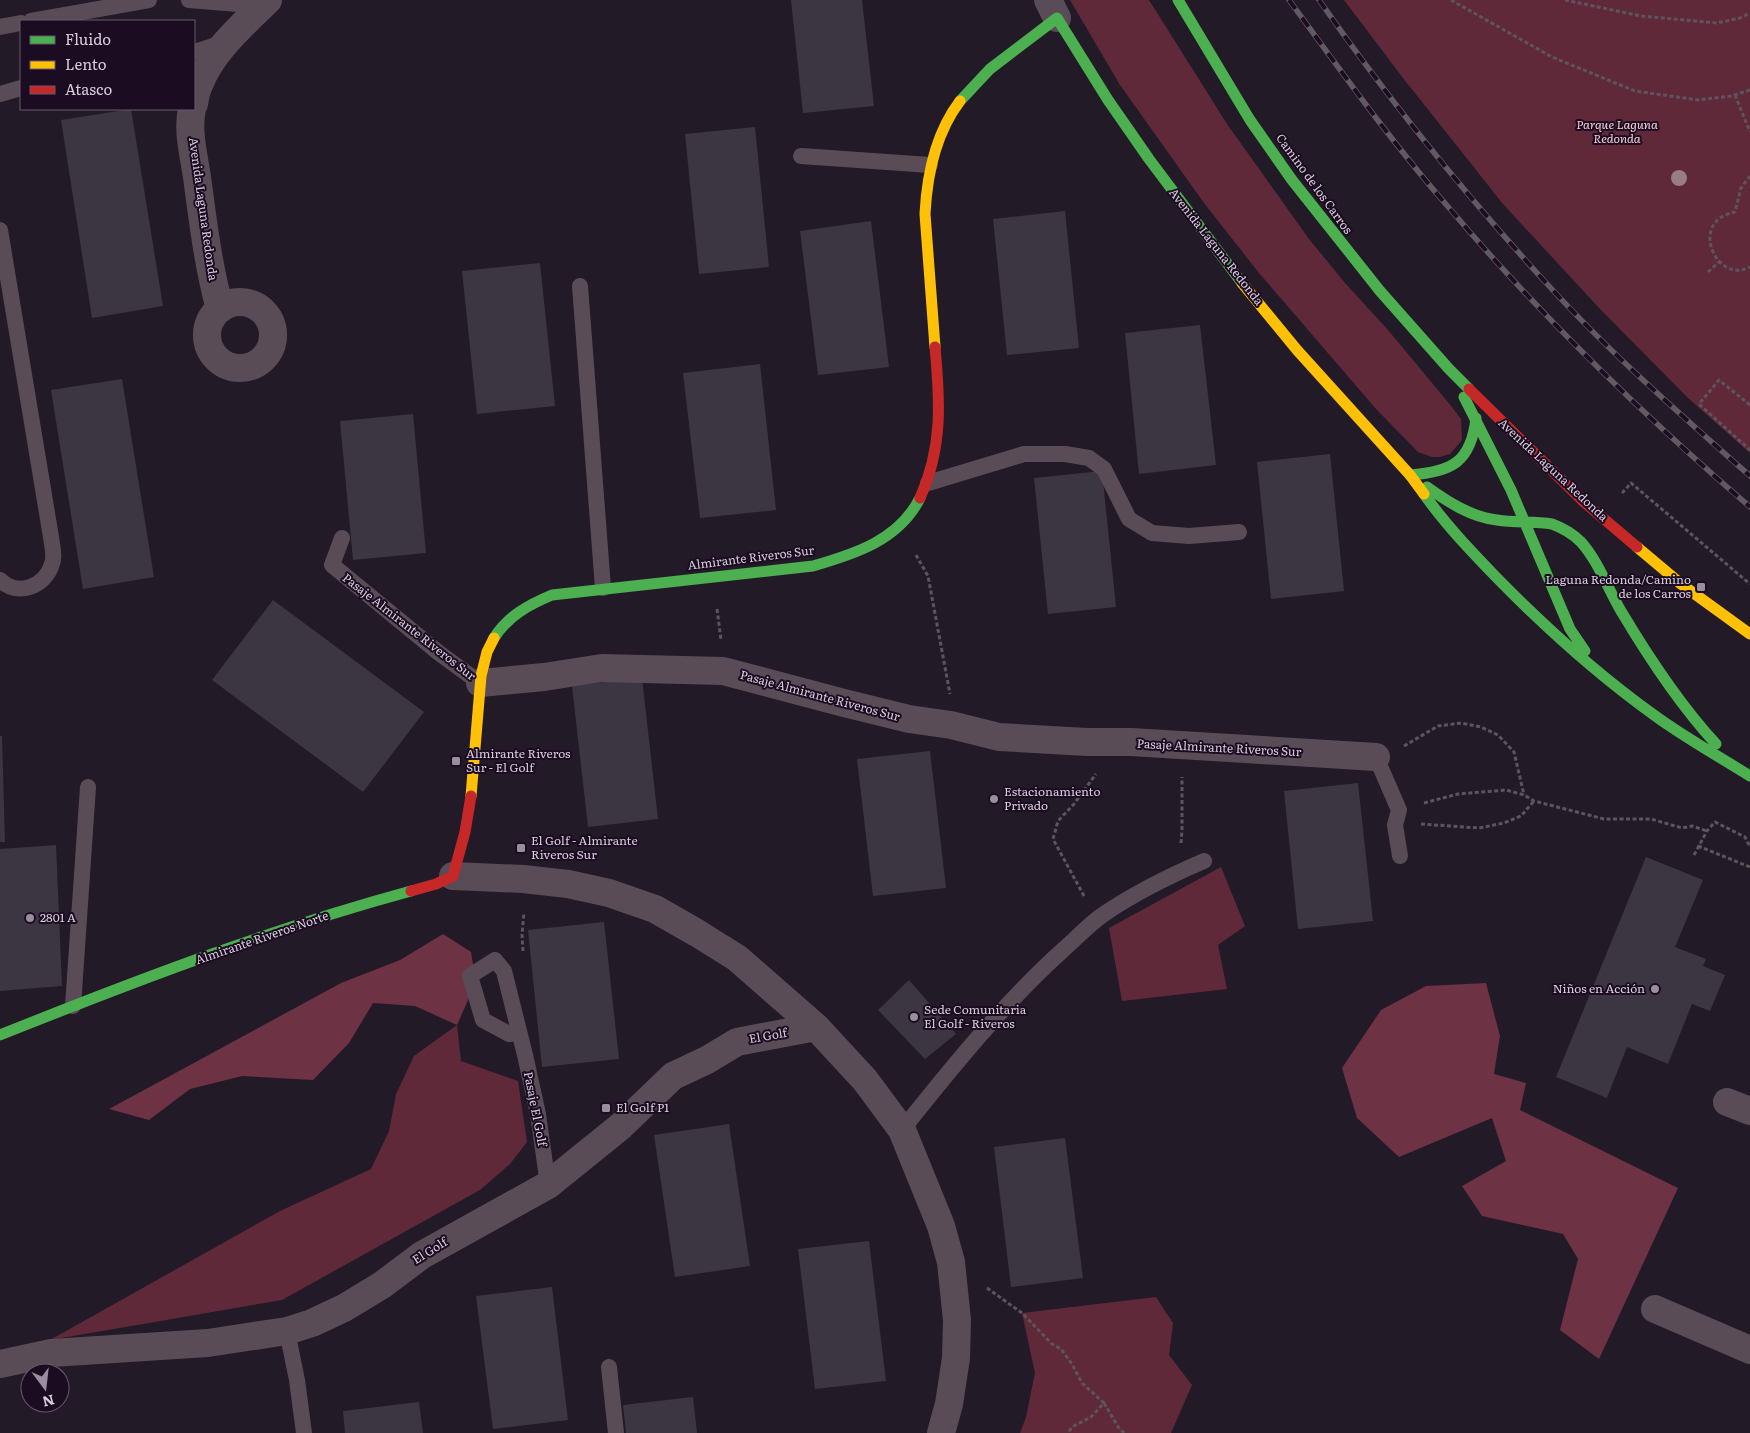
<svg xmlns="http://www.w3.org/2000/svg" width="1750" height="1433" viewBox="0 0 1750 1433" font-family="Literata,serif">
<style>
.green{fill:#5f2939}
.forest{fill:#6d3243}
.building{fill:#3b3641}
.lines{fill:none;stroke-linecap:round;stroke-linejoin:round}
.path{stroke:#5e545d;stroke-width:3;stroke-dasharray:4 2.5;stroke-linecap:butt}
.lane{stroke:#5a4c57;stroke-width:16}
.street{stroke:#5a4c57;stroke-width:28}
.fast{stroke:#4caf50;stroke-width:11}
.slow{stroke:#ffc107;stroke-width:11}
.jam{stroke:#c62828;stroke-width:11}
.rail-casing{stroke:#635962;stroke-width:5.5}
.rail{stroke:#1c0c22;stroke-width:4;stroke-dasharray:11;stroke-linecap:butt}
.tree{fill:#987c86}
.poi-dot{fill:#998e9d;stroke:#1c0c22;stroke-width:2}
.labels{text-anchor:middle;stroke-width:4;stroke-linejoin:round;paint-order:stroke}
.park-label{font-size:12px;font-style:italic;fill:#f7ccd4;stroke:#1c0c22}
.street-label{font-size:12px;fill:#d8cddc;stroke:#1c0c22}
.poi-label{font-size:12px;fill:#d8cddc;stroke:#1c0c22;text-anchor:start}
</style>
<rect width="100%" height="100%" fill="#231a27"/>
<path class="green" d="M1070,0h79l78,124 82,115 36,44 43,47 64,77 9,12 1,21 -12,14 -10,3h-8l-14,-5 -42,-43 -117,-136 -55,-70 -84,-118z
M1344,0h406v453l-62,-55 -88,-89 -97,-105 -100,-126z
M1221,867l24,59 -27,19 9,44 -105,12 -13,-73z
M457,1025l4,36 57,20 9,61 -17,22 -30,26 -198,110 -232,40 230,-129 91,-42 18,-38 7,-37 18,-38z
M1156,1297l17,26 -4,32 23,30 -21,48h-151l6,-16 9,-44 -13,-60z"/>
<path class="forest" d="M443,934l28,18 5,30 -19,43 -42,-19 -42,-3 -24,40 -36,37 -71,-4 -52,13 -41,31 -40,-11 232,-126 59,-23z
M1486,983l14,53 -6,38 32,9 -6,27 158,78 -79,171 -39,-29 18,-71 -15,-25 -81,-18 -20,-30 44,-25 -14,-43 -93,39 -42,-39 -15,-50 39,-58 45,-24z"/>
<path class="building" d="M791,0h71l12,106 -71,7z
M131,109l32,197 -71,12 -31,-198z
M755,127l14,140 -70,7 -14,-140z
M1065,211l14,137 -72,7 -14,-136z
M871,221l18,146 -71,8 -18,-144z
M540,263l15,143 -78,8 -15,-143z
M1200,325l16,140 -77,9 -14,-141z
M760,364l16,146 -76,8 -17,-145z
M122,379l32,198 -71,12 -32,-199z
M413,414l13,139 -73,7 -13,-139z
M1330,454l14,137 -73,8 -14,-137z
M1102,471l14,136 -68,7 -14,-136z
M273,600l151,112 -61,80 -151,-112z
M642,678l16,141 -70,8 -16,-141z
M0,736h2l3,106h-5z
M930,751l16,137 -73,8 -16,-137z
M1358,783l15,138 -75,8 -14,-138z
M56,845l6,141 -62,5v-142z
M1646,857l57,23 -28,67 31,12 -3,7 22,9 -15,36 -18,-7 -24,60 -41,-17 -20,51 -51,-21z
M604,922l15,137 -77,8 -14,-137z
M909,980l47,54 -31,25 -47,-49z
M729,1124l21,142 -75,11 -21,-142z
M1065,1138l18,140 -72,9 -17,-140z
M869,1241l17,140 -71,8 -17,-140z
M552,1287l16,133 -75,9 -17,-133z
M693,1397l4,36h-71l-3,-28z
M419,1402l4,31h-78l-2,-22z"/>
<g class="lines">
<path class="path" d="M1451,0l101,57 83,34 63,9 33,-4 19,-6
M1565,0l76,16 76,7 23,-5 10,-5
M1735,95l15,37
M1750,176l-9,12 -6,24c-5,1 -11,3 -15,6 -25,18 1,65 30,49
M1708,272l11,-10
M1750,405l-31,-25 -20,24 51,46
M1624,493l-1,-1 8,-9 119,101
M916,555l12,21 22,118
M717,609l4,31
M1404,746l34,-20 23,-3 20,4 17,8 16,17 10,43
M1424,803l34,-9 48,-4 18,5 10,6 70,18h47l31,9 10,-2 15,5
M1421,824l58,4 25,-5 17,-7 13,-15
M1181,843l1,-13v-53
M1698,846l52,21
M1694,855l13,-24 8,-9 30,15 5,10
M1084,896l-31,-57 5,-18 16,-17 22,-30
M523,951l-1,-16 2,-23
M987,1288l35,25 30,31 9,5 11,15 10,19 22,20 -13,14 -19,10 -4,6
M1104,1403l16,27 5,3"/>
<path class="lane" d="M189,0l73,6
M31,21l118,-21
M0,27l21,-4
M194,52l31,-10
M0,94l21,-6
M801,156l129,9
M0,230l51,307c1,8 4,20 1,27 -7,23 -35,33 -52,16
M580,286l23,302
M928,483l96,-29h41l24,4 15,11 25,50 23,14 37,3 50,-4
M342,538l-10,27 107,88 41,30
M1376,757l23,53 -4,15 5,31
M73,1006l15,-219
M519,1033l-10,1 -26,-14 -13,-44 25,-16 9,11 21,84 13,59 10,71
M902,1130c50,-63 102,-127 162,-181 13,-11 25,-25 40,-35 31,-21 65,-38 100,-53
M287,1331l10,49 7,53
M609,1367l7,66"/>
<path class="street" d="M1048,0l9,18
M194,104c1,-6 2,-13 5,-19 13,-34 44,-60 69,-85
M192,109c-5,21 2,47 5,68 6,45 11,88 23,132
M207 335a33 33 0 1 1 66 0a33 33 0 1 1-66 0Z
M480,683l64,-6 58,-9 121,3 121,32 65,16 42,6 48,12 88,5h44l245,15
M453,876l70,3 45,5 41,9 46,16 42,24 40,25 79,69 49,53 37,50 39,96 10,36 6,58 -1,38 -7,46 -8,29
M1727,1102l23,9
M1655,1309l95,41
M0,1364l51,-11 157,-10 79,-12 25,-8 32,-15 38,-23 40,-30 126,-70 73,-59 52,-50 34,-16 30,-18 79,-15"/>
<path class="fast" d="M1178,0l72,120 42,60 88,111 69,78 20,20
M960,101l30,-32 67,-51 51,82 41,59 93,124
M1464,397l47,93 59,139 15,22
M1410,475c42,-3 61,-13 66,-57
M1427,487c21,15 44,30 70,33 18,3 37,1 55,4 11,4 20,9 29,18 17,19 27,47 40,69 28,47 58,93 95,133
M1424,494c21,30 46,56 72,83 49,50 101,97 158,138 30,22 64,41 96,61
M494,638c14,-22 34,-33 58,-43l261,-29c42,-12 86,-26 107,-68
M0,1035c135,-54 271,-106 411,-144"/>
<path class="slow" d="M1242,283l55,67 113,125 14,19
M935,347l-10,-133c2,-40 10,-80 35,-113
M1637,547l44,37 69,50
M471,796l10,-120 6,-24 7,-14"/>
<path class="jam" d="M1469,389l115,113 53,45
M920,498c23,-51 20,-97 15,-151
M411,891l25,-7 17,-8 12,-44 6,-36"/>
<defs>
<path id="rail" d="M1289,0c52,71 103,143 161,209 91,107 193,206 300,298
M1319,0c70,100 147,196 230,286 62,68 132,129 201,190"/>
</defs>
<use href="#rail" class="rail-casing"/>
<use href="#rail" class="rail"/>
</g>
<circle class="tree" cx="1679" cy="178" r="8"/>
<g class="poi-dot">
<rect x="1696" y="582" width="10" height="10" rx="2.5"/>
<rect x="451" y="756" width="10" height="10" rx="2.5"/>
<circle cx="994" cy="799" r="5"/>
<rect x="516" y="843" width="10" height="10" rx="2.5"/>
<circle cx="30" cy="918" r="5"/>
<circle cx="1655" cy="989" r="5"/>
<circle cx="914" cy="1017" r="5"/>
<rect x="601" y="1103" width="10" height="10" rx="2.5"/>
</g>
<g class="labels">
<g class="park-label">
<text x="1617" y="129">Parque Laguna<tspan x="1617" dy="14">Redonda</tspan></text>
</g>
<g class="street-label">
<text transform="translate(1314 184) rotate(54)" y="4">Camino de los Carros</text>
<text transform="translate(203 209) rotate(82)" y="4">Avenida Laguna Redonda</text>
<text transform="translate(1216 247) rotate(52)" y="4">Avenida Laguna Redonda</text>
<text transform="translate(1553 470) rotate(43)" y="4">Avenida Laguna Redonda</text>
<text transform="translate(751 558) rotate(-7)" y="4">Almirante Riveros Sur</text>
<text transform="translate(409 627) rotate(38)" y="4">Pasaje Almirante Riveros Sur</text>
<text transform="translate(820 696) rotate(15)" y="4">Pasaje Almirante Riveros Sur</text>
<text transform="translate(1219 748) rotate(3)" y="4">Pasaje Almirante Riveros Sur</text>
<text transform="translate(262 938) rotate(-19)" y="4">Almirante Riveros Norte</text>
<text transform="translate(768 1036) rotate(-10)" y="4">El Golf</text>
<text transform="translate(535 1109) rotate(79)" y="4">Pasaje El Golf</text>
<text transform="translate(430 1251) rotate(-32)" y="4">El Golf</text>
</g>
<g class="poi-label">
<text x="1691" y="584" text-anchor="end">Laguna Redonda/Camino<tspan x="1691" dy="14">de los Carros</tspan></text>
<text x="466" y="758">Almirante Riveros<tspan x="466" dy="14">Sur - El Golf</tspan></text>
<text x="1004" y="796">Estacionamiento<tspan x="1004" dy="14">Privado</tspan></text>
<text x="531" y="845">El Golf - Almirante<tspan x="531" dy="14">Riveros Sur</tspan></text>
<text x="40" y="922">2801 A</text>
<text x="1645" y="993" text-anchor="end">Niños en Acción</text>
<text x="924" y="1014">Sede Comunitaria<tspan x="924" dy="14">El Golf - Riveros</tspan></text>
<text x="616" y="1112">El Golf P1</text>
</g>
</g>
<rect x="20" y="20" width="175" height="90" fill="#1c0c22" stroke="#67596c"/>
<rect x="30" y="36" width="25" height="8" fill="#4caf50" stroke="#67596c"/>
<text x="65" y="45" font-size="15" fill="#d8cddc">Fluido</text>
<rect x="30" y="61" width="25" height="8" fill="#ffc107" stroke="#67596c"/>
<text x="65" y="70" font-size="15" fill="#d8cddc">Lento</text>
<rect x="30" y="86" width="25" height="8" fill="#c62828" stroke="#67596c"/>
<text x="65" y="95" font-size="15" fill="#d8cddc">Atasco</text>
<g transform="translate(45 1388) rotate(165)"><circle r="24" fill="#1c0c22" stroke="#67596c"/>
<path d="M0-4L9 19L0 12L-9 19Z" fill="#998e9d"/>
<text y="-8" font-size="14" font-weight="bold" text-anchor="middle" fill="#d8cddc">N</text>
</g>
</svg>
